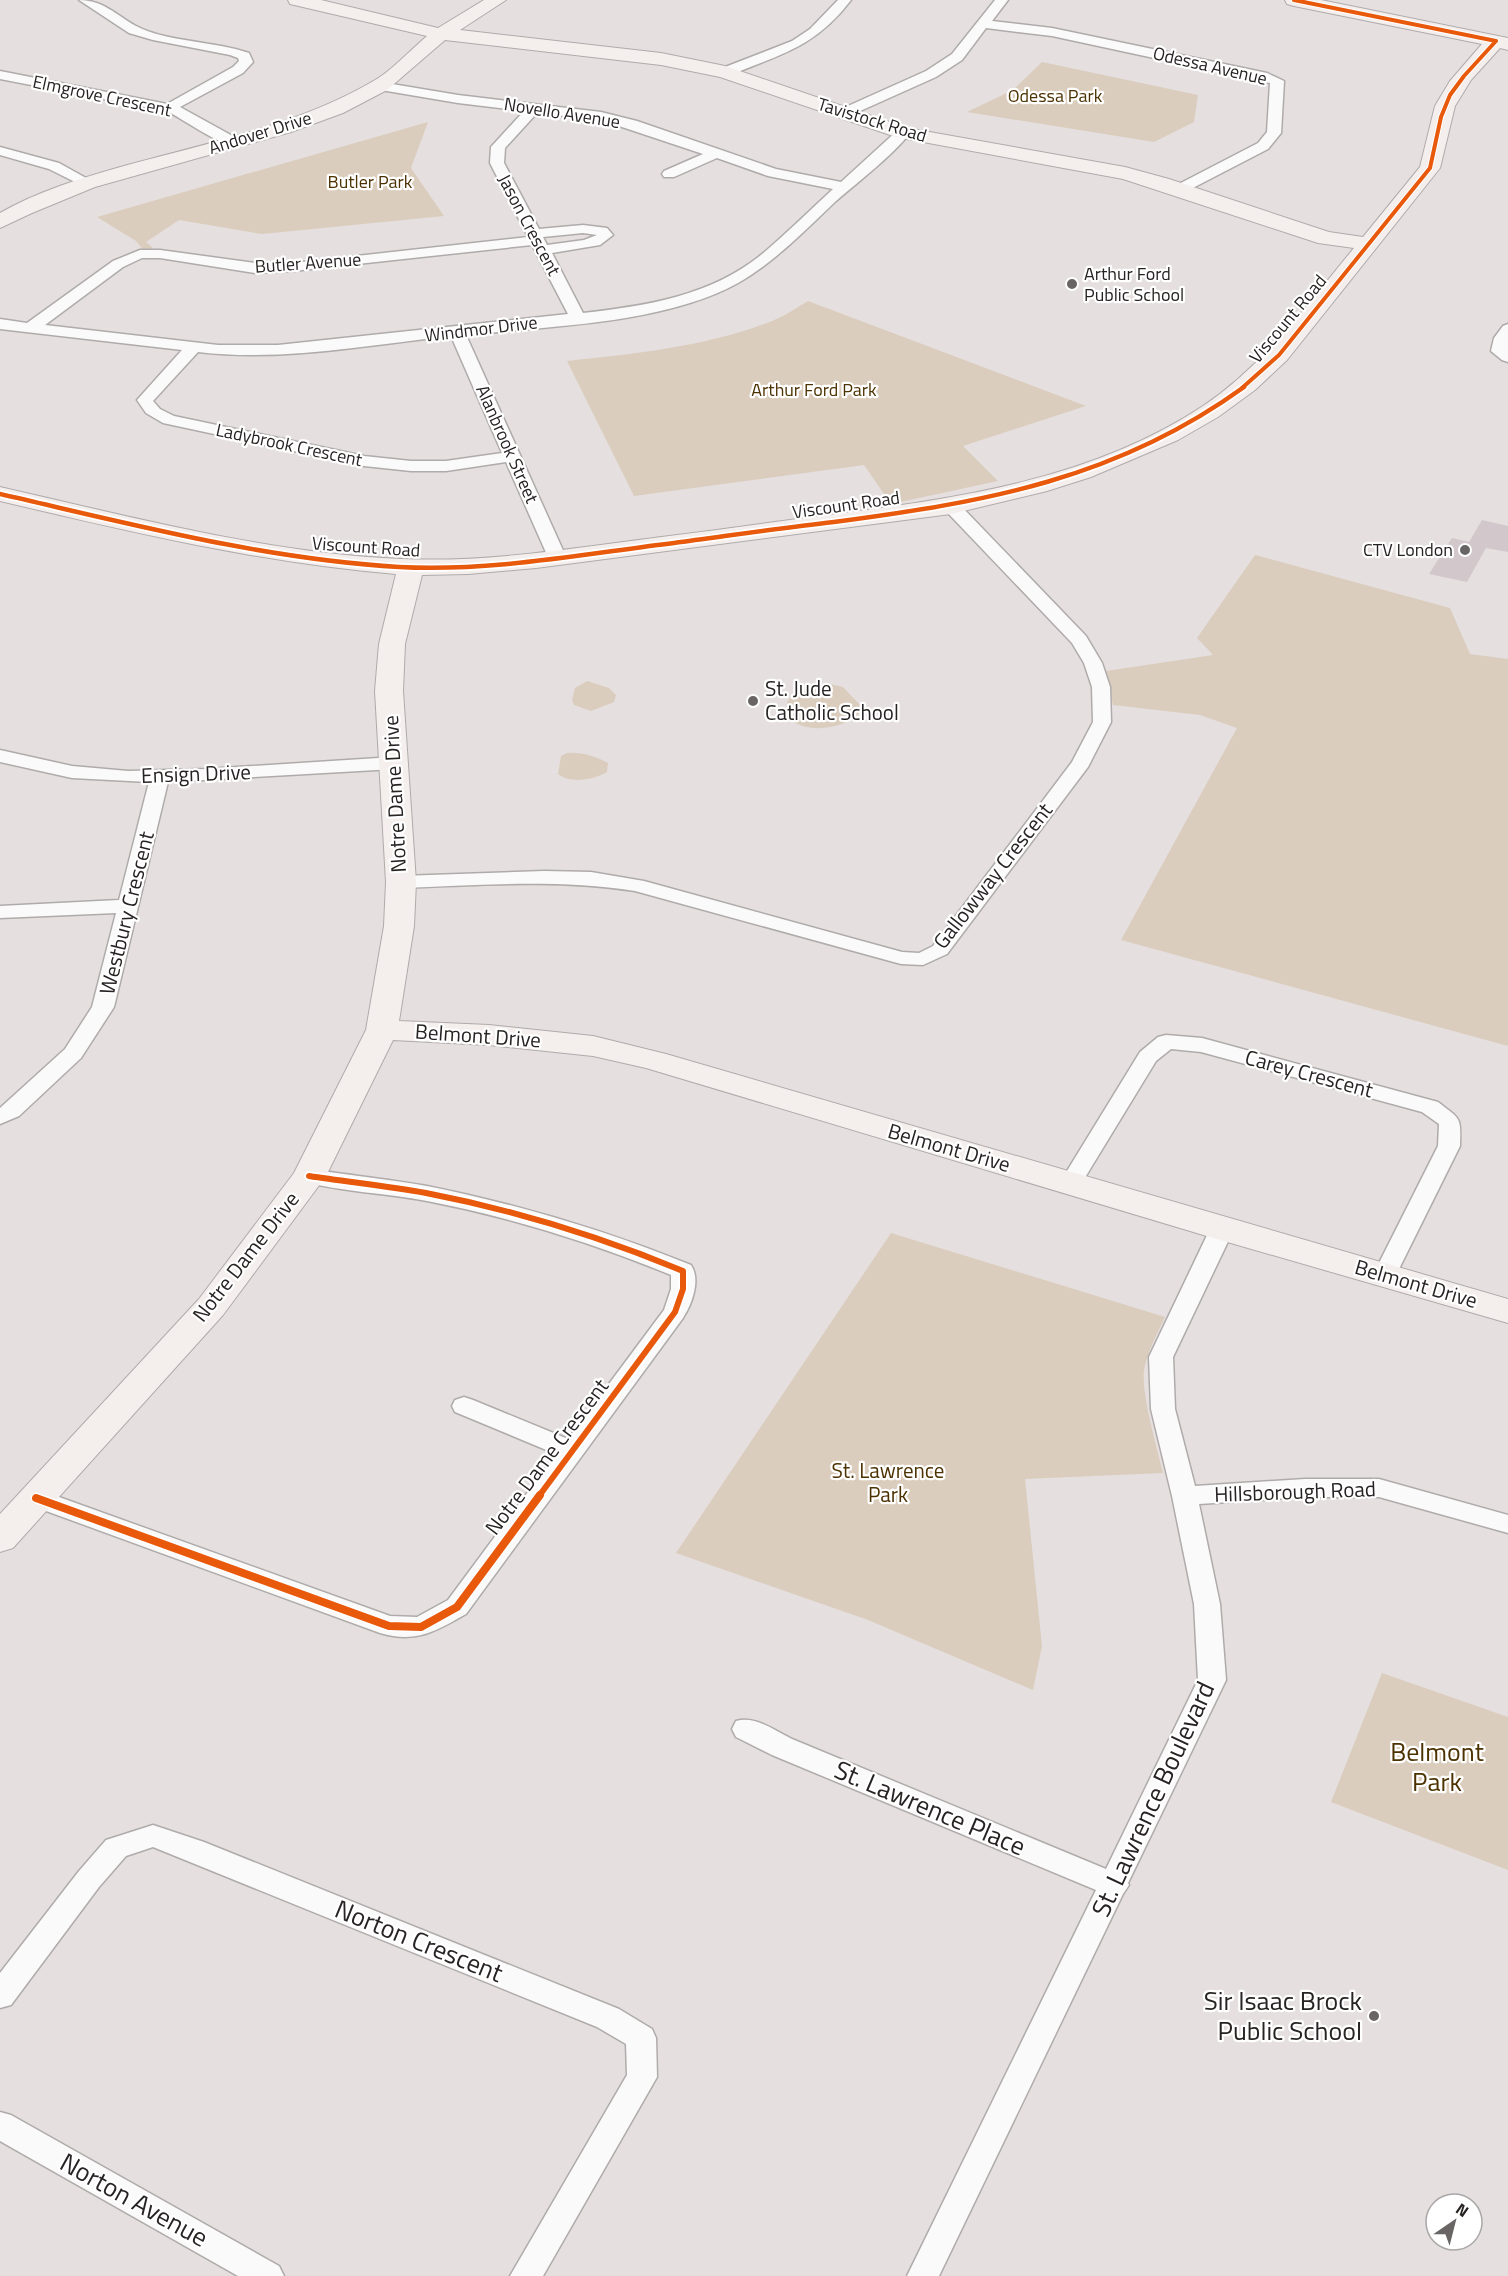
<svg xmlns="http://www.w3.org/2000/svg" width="1508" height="2276" viewBox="0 0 1508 2276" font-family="'Titillium Web',sans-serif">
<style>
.green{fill:#dbcdbd}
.building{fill:#d2c8cb}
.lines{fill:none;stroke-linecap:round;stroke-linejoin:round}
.street-casing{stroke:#b0abab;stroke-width:3}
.secondary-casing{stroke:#b0abab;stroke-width:2}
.street{fill:#fbfafa;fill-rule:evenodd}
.secondary{fill:#f4efed;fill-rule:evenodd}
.cycleway-far3-casing{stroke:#fff;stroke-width:6}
.cycleway-far2-casing{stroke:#fff;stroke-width:8}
.cycleway-far1-casing{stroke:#fff;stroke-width:10}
.cycleway-casing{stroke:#fff;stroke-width:11}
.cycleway-far3{stroke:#e8590c;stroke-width:4}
.cycleway-far2{stroke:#e8590c;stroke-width:4.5}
.cycleway-far1{stroke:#e8590c;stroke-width:6}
.cycleway{stroke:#e8590c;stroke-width:8}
.poi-dot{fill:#6a6565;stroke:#fff;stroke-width:2}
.labels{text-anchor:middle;stroke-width:4.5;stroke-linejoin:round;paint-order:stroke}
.far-street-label{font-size:18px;fill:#272323;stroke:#fff}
.far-park-label{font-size:18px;fill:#4c3101;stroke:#fff}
.far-poi-label{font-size:18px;fill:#272323;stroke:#fff;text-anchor:start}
.poi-label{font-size:21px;fill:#272323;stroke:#fff;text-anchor:start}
.street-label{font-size:21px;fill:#272323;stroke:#fff}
.park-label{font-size:21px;fill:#4c3101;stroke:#fff}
.near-park-label{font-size:26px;fill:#4c3101;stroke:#fff}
.near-street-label{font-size:26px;fill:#272323;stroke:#fff}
.near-poi-label{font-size:26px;fill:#272323;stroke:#fff;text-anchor:end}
</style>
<rect width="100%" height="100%" fill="#e5dfdf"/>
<path class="green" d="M1042,62l156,33 -4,27 -40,20 -187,-30 46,-22z
M428,122l-17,46 33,48 -182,18 -83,-14 -33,22 7,6 -9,3 -8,-10 -39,-24z
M808,301l278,105 -123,40 35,35 -107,23 -27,-39 -230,31 -67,-135c67,-7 136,-14 200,-38 14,-5 28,-14 41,-22z
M1255,555l195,53 20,46 38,5v387l-387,-106 116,-212 -37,-13 -87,-10 -7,-34 107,-16 -16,-17z
M587,681l22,7 7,7 -2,7 -23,9 -17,-6 -2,-5 3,-12z
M830,684l13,3 17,18v8c-14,14 -47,21 -66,9 -3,-2 -6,-8 -9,-11l3,-11 9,-7z
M567,753c15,-1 28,3 41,10l-1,9c-14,8 -36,12 -49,2l3,-18z
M891,1233l274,84c-8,17 -17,33 -21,53 -3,24 13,77 19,103l-138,6 17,167 -9,44 -165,-70 -192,-67z
M1382,1673l126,44v153l-177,-68z"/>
<path class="building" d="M1482,520l26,6v26l-22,-4 -19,34 -38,-8 23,-36 17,4z"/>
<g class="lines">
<defs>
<path id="street" d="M79,0c24,0 37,15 57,26 30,16 79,15 113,27l4,9 -10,11 -63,34 58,32 2,3 -2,3c-15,4 -55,-27 -72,-34l-166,-32v-8l167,33 66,-37 6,-6 -1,-3 -8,-3 -77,-15 -24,-7z
M838,0h13c-36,47 -69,54 -121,75h-10l-2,-3 2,-3 72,-28 18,-12z
M995,0h13l-16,21 60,7 215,45 17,8 -3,52 -13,16 -83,43h-10l-2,-3 2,-3 83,-43 9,-11 3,-49 -218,-47 -66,-8 -24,32 -26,17 -87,39h-10l-2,-3 2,-3 87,-39 26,-17z
M380,82l78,13 143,17 36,9 139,48 65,13 57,-52h10l2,3c-18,23 -51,48 -74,68 -31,29 -61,61 -98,82 -74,41 -188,43 -272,52l100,222 -3,4h-12l-3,-4 -42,-95 -60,9h-35l-47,-5 -201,-43 -17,-10 -9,-13 45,-50 -182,-21v-10l27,4 86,-62 27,-11h20l95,13h38l235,-26 -38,-74 1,-16 33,-36 -66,-8 -83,-14 -2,-3 2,-3zM537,113l64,7 102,34 -39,17 -2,3 2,3h10l43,-19 51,18 65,13c-24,22 -47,45 -72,66 -51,41 -115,51 -178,58l-31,-60 48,-8 13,-10 -6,-7 -24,-3 -44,4 -35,-66 1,-15zM583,233l14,2 -13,5 -37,5 -4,-8zM532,245l36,69 -290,31h-60l-173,-20 78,-58 19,-9h18l95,15 38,-2zM451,336l51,117 -56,8h-35l-47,-5 -190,-40 -14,-7 -7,-8 45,-49c83,10 170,-7 253,-16z
M0,147l59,16 36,20 -2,3h-10l-34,-17 -49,-14z
M1508,324v38l-6,-2 -11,-9 3,-13 9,-12z
M951,501l6,1 129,134 16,27 8,24 1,35 -23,45 -141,187 -24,11 -22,-1 -266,-73c-78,-12 -156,-6 -234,-3l-7,-2 -3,-4 3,-4 7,-2 143,-5 47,1 53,9 258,71 17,1 14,-7 139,-184 21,-40 -1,-35 -8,-24 -12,-20 -127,-133 -3,-4 3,-4z
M0,750l72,16 56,5 79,-2 187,-12 7,2 3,4 -3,4 -7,2 -226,13 -54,225 -33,51 -62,58 -19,8v-16l65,-59 27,-42 24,-94 -116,5v-12l119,-6 30,-118 -77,-4 -72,-16z
M1166,1035l36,3 236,64c23,18 23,14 22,44l-67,135 -8,2 -8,-2 -4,-6 65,-129 1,-22 -17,-12 -221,-60 -30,-3 -15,12 -78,128 -8,2 -8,-2 -3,-5 81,-132 18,-15z
M309,1169c39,6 79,10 118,17 90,18 180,45 264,79 10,15 1,39 -8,53l-217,296c-30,17 -50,30 -86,19l-353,-129 -4,-6 4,-6 9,-3 9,3 345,124 27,1 31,-17 108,-146 -101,-42 -3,-6 3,-6 9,-3 9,3 95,39 96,-129 7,-21v-14c-78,-32 -161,-58 -244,-74 -41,-8 -85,-9 -126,-20l-3,-5 3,-5z
M1222,1221l8,3 4,5 -61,128 2,52 20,77 110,-7h74l129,36v18l-129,-36h-74l-106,7 21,100 6,76 -98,203 1,2 -6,9 -184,382h-32l189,-386 -324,-135 -36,-18 -4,-8 4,-8c19,-6 39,10 56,18l314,130 92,-189 -4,-76 -22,-108 -21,-87 -2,-52 61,-128 4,-5z
M153,1825l51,17 415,167 33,20 4,9 1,39 -114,199h-33l117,-201 -1,-31 -29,-17 -444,-180 -27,9 -27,31 -88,118 -11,3v-35l79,-102 27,-31z
M0,2112l11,3 268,151 5,10h-46l-238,-135z"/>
<path id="secondary" d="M288,0h33l117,28 46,-28h22l-46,30 201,23 64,13 182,62 218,39 44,12 160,53 34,5 57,-70 15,-61 15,-25 32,-37 -188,-38 -7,-2 -2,-4h36l187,38v12l-8,-2 -29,32 -16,26 -15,62 -153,192 -32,30 -37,27 -40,23 -87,37 -44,14 -96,23 -415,54 -68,6 -46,1 -17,69 -2,47 13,191 -2,44 -15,95 90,4 104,11 73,18 842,245v24l-298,-86 -564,-169 -53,-12 -104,-11 -96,-5 -67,136 -103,139 -210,233 -13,4v-38l199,-215 95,-126 72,-143 18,-104 2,-44 -11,-191 4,-47 17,-70c-134,-11 -265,-42 -396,-73v-14c132,30 266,66 401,72 93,4 185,-13 276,-24 51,-6 101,-14 152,-20 129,-17 262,-35 374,-109 62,-42 104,-101 151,-158l-36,-5 -195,-64 -227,-42 -176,-60 -59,-12 -216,-25 -58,50 -44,23 -52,19 -196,55 -63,26 -32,15v-15c38,-22 82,-35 124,-47 83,-23 171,-40 246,-83 21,-11 39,-32 57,-47l-137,-32z"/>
</defs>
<use href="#street" class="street-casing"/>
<use href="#secondary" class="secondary-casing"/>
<use href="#street" class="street"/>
<use href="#secondary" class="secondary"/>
<defs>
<path id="cycleway-far3" d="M1294,0l202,41
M1242,388l37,-33 151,-187 11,-51 9,-22 14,-19 32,-35"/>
<path id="cycleway-far2" d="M0,494c131,30 264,65 399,73 92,5 184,-13 275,-24 53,-7 106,-15 160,-21 152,-20 283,-43 410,-135"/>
<path id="cycleway-far1" d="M309,1176c39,6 78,10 117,17 88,17 175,44 257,78v18l-8,23 -136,184"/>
<path id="cycleway" d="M36,1498l353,128 32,1 36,-20 83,-112"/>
</defs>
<use href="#cycleway-far3" class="cycleway-far3-casing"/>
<use href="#cycleway-far2" class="cycleway-far2-casing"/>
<use href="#cycleway-far1" class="cycleway-far1-casing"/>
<use href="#cycleway" class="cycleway-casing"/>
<use href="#cycleway-far3" class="cycleway-far3"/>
<use href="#cycleway-far2" class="cycleway-far2"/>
<use href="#cycleway-far1" class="cycleway-far1"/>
<use href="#cycleway" class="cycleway"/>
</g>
<g class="poi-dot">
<circle cx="1072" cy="284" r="6"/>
<circle cx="1465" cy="550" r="6"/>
<circle cx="753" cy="701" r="6"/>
<circle cx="1374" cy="2016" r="6"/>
</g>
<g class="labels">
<g class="far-street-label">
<text transform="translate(1210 66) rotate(13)" y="6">Odessa Avenue</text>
<text transform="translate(102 96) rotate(12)" y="6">Elmgrove Crescent</text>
<text transform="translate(562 113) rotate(9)" y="6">Novello Avenue</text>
<text transform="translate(872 120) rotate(17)" y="6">Tavistock Road</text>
<text transform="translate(260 133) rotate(-17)" y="6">Andover Drive</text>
<text transform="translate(529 225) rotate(62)" y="6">Jason Crescent</text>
<text transform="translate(308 263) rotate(-4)" y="6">Butler Avenue</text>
<text transform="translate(1288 319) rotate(-50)" y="6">Viscount Road</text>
<text transform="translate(481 329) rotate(-7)" y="6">Windmor Drive</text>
<text transform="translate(507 444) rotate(66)" y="6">Alanbrook Street</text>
<text transform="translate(289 445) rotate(12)" y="6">Ladybrook Crescent</text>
<text transform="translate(846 505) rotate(-8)" y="6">Viscount Road</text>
<text transform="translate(366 547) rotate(4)" y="6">Viscount Road</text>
</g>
<g class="far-park-label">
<text x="1055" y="102">Odessa Park</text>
<text x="370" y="188">Butler Park</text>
<text x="814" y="396">Arthur Ford Park</text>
</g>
<g class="far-poi-label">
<text x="1084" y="280">Arthur Ford<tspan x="1084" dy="21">Public School</tspan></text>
<text x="1453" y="556" text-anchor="end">CTV London</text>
</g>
<g class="poi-label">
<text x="765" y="696">St. Jude<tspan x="765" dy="24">Catholic School</tspan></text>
</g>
<g class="street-label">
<text transform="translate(196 774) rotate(-2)" y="7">Ensign Drive</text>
<text transform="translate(395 794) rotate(-93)" y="7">Notre Dame Drive</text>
<text transform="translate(993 876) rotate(-52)" y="7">Gallowway Crescent</text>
<text transform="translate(127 913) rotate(-76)" y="7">Westbury Crescent</text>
<text transform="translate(478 1036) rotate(4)" y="7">Belmont Drive</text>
<text transform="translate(1309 1074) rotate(15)" y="7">Carey Crescent</text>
<text transform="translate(949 1148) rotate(16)" y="7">Belmont Drive</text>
<text transform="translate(246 1257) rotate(-52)" y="7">Notre Dame Drive</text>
<text transform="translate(1416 1284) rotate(16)" y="7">Belmont Drive</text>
<text transform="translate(547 1457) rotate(-53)" y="7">Notre Dame Crescent</text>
<text transform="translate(1295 1492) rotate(-2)" y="7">Hillsborough Road</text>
</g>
<g class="park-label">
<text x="888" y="1478">St. Lawrence<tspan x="888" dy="24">Park</tspan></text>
</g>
<g class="near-park-label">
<text x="1437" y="1761">Belmont<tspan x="1437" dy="30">Park</tspan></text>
</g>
<g class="near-street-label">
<text transform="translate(1153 1799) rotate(-65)" y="9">St. Lawrence Boulevard</text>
<text transform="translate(930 1808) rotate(23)" y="9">St. Lawrence Place</text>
<text transform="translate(419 1941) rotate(22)" y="9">Norton Crescent</text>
<text transform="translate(134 2200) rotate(29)" y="9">Norton Avenue</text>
</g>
<g class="near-poi-label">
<text x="1362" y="2010">Sir Isaac Brock<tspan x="1362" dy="30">Public School</tspan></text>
</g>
</g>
<g transform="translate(1454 2222) rotate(35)"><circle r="28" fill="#ffffff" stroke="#a9a7a7" stroke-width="1.5"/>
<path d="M0-4.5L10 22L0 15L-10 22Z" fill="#6a6565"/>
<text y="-9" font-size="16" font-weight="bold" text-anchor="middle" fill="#272323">N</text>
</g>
</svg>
